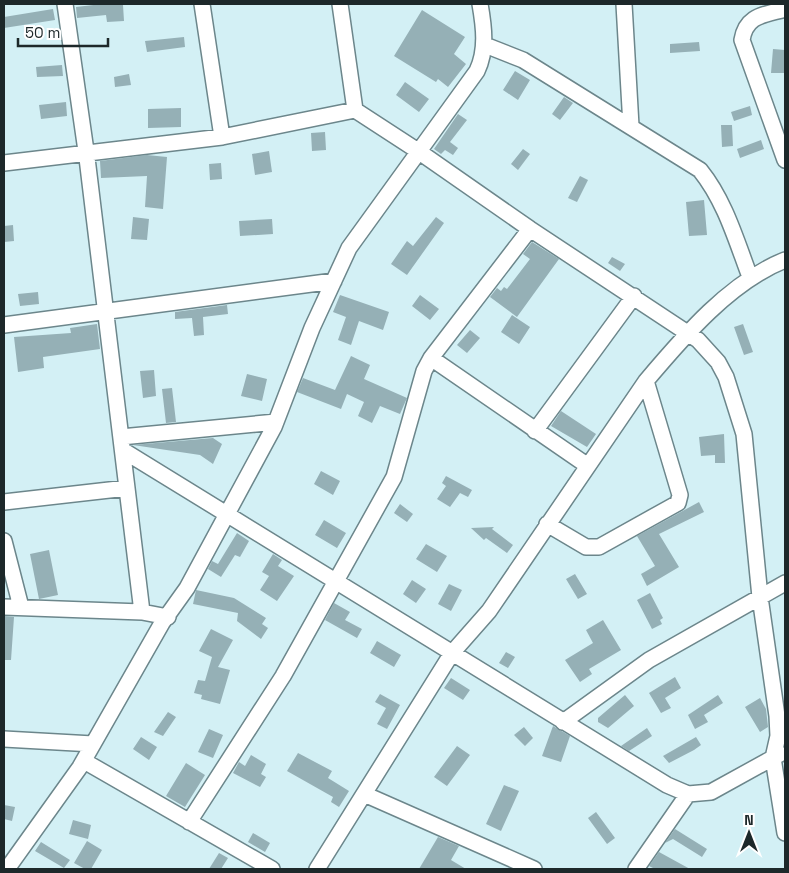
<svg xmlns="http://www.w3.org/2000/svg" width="789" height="873" viewBox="0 0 789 873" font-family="'Space Grotesk',sans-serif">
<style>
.building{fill:#95b0b6}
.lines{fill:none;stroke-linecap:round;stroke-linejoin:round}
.minor-casing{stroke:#6c868b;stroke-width:18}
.minor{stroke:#fff;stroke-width:15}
</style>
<rect width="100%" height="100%" fill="#d3f0f5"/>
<path class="building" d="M102,4l21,1 1,16 -17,1 -1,-7 -29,3 -1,-11z
M53,9l2,11 -51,8v-11z
M422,10l43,27 -11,17 12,10 -18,23 -10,-8 -2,3 -42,-26z
M184,37l1,10 -38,5 -2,-11z
M699,42l1,9 -30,2v-9z
M773,49l12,1v23h-14z
M62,65l1,11 -26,1 -1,-10z
M515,71l15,9 -12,20 -15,-10z
M129,74l2,11 -16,2 -1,-10z
M405,82l24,17 -10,13 -23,-17z
M564,97l9,6 -13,17 -8,-6z
M66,102l1,14 -26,3 -2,-14z
M750,106l2,9 -18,6 -3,-9z
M181,108v19l-33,1v-19z
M458,114l9,6 -17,22 8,6 -5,7 -8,-5 -4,4 -7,-5z
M721,125h11l1,21 -11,1z
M325,132l1,18 -14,1 -1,-18z
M761,140l3,9 -24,9 -3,-9z
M523,149l7,5 -12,16 -7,-6z
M269,151l3,21 -17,3 -3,-21z
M147,155l20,2 -4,52 -18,-2 2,-31 -46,2 -1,-17z
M221,163l1,16 -12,1 -1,-16z
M580,176l8,4 -11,22 -9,-4z
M704,200l3,35 -18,1 -3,-34z
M133,217l16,2 -2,21 -16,-1z
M436,217l8,6 -37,52 -16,-11 16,-23 6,5z
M272,219l1,15 -33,2 -1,-15z
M13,225l1,16 -10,1v-16z
M532,242l27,17 -42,58 -27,-20 7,-9 4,3 3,-4 3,2 23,-30 -7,-5z
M612,257l13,7 -5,7 -12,-8z
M38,292l1,12 -19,2 -2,-12z
M340,295l49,17 -6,18 -24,-9 -8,24 -13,-5 8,-23 -13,-5z
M420,295l19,14 -9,11 -18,-14z
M227,305l1,9 -25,3 1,18 -10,1 -2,-18 -17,1v-7z
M512,315l18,12 -11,17 -18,-12z
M97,324l3,25 -57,8 1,11 -26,4 -4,-35 57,-4 -1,-5z
M743,324l10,28 -9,3 -10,-28z
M470,330l10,8 -13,15 -10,-8z
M351,356l19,9 -6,14 43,19 -7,16 -20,-8 -8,17 -14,-7 6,-14 -17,-8 -6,15 -44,-17 6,-14 32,12z
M154,370l2,26 -13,2 -3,-27z
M247,374l20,5 -5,22 -21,-5z
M172,388l4,34 -10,1 -4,-34z
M561,411l35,23 -9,13 -36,-21z
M724,434l1,29h-10v-8l-14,1 -2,-19z
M213,438l9,6 -9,20 -13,-9 -67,-10z
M321,471l19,10 -7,14 -19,-11z
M446,476l26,14 -4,7 -8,-4 -10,14 -13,-8 9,-13 -4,-3z
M699,502l5,10 -45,22 20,33 -32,19 -6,-12 14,-8 -18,-30z
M400,504l13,10 -6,8 -13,-9z
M324,520l22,13 -9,15 -22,-13z
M494,527l-2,2 21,16 -6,8 -21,-15 -2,2 -13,-12z
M237,533l12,8 -9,16 -5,-2 -14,22 -13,-8 4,-8 6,3z
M426,544l21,12 -10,16 -21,-13z
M49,550l9,45 -19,4 -9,-45z
M273,554l9,6 -4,6 16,10 -17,25 -17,-11 9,-14 -7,-4z
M575,574l12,20 -9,5 -12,-20z
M412,580l14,9 -10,14 -13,-9z
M449,584l13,6 -11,21 -13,-7z
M196,590l38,8 32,20 -4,6 6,4 -7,11 -24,-18 1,-8 -45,-9z
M650,593l13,25 -3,2 2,4 -10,5 -15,-29z
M334,603l16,9 -5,8 17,9 -5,9 -32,-18z
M4,616l10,1 -3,43h-7z
M603,620l18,30 -32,19 3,5 -12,8 -15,-22 28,-17 -7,-13z
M211,629l22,11 -15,27 12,3 -10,34 -19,-5 1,-4 -8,-2 4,-13 7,1 7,-24 -13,-6z
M377,641l24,14 -7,12 -24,-14z
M506,652l9,5 -7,11 -9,-5z
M675,677l6,11 -16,10 6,10 -10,5 -12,-20z
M451,678l19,12 -7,10 -19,-12z
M380,694l20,11 -13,24 -10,-5 9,-16 -11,-6z
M625,695l9,11 -26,22 -10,-6v-4z
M718,695l5,8 -19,12 4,7 -13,7 -7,-14z
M760,698l6,11 2,18 -8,5 -15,-25z
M168,712l8,5 -13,19 -9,-4z
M553,726l17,10 -9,26 -19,-6z
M524,727l9,11 -8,8 -11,-11z
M647,728l5,8 -23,15 -8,-5z
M209,729l14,6 -10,23 -15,-6z
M141,737l16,10 -8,13 -16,-11z
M696,737l5,8 -7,5 -25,13 -6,-7z
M457,746l13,9 -23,31 -13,-9z
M298,753l34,18 -4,7 21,13 -10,16 -8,-5 2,-5 -46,-26z
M251,755l15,9 -5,10 5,3 -6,10 -27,-14 6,-11 6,4z
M186,763l19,12 -20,32 -19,-11z
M504,785l15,6 -18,40 -15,-7z
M4,805l11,2 -3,14 -8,-2z
M596,812l19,26 -8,6 -19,-26z
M73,820l18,5 -3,14 -19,-5z
M675,829l32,20 -5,8 -29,-18 -8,4z
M253,833l17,10 -5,9 -17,-10z
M438,837l21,9 -8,14 15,9h-47z
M87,841l15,9 -11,19h-6l-11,-6z
M41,842l29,18 -6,8 -29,-17z
M659,852l31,17h-35l-6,-3z
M219,853l9,5 -7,11h-12z"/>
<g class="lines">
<defs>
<path id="minor" d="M65,4l22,154 55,454
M202,4l20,133
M624,4l7,122
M785,9c-21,6 -39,6 -43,31l43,120
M485,45l38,15 177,110c25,31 36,70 50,107
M355,110l63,41 112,78 168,111 20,22 8,15 18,57 16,163 17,119 1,20 -5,22 12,75
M4,163l218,-26 133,-27 -15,-106
M4,325l330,-44
M431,358l157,108
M535,431l99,-135
M121,437l155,-15
M124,451l543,334 21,9 23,-2 69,-38
M4,502l123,-14
M547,524l39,23h13l79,-44 2,-8 -34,-114
M4,541l17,66
M4,607l138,5 26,5
M563,722l86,-62 136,-77
M4,739l89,5
M84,761l188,108
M364,794l170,75
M189,822l94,-146 111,-199 30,-106 7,-13 99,-129
M7,869l73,-102 82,-144 25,-35 87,-161 38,-99 37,-80 128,-177c10,-21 7,-44 3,-67
M317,869l135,-216 37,-42 157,-230c38,-45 84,-99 139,-121
M636,869l52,-75"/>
</defs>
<use href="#minor" class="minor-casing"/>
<use href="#minor" class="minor"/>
</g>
<rect width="789" height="873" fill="none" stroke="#1d282a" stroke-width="10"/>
<g transform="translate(749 833)" stroke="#ffffff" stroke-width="4" paint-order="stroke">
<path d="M0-4L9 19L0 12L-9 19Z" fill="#1d282a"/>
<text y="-8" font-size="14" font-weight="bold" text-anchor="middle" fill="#1d282a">N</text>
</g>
<path d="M18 38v8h90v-8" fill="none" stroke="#1d282a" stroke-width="2.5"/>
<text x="25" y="38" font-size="15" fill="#1d282a" stroke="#ffffff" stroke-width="4" paint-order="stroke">50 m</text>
</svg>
